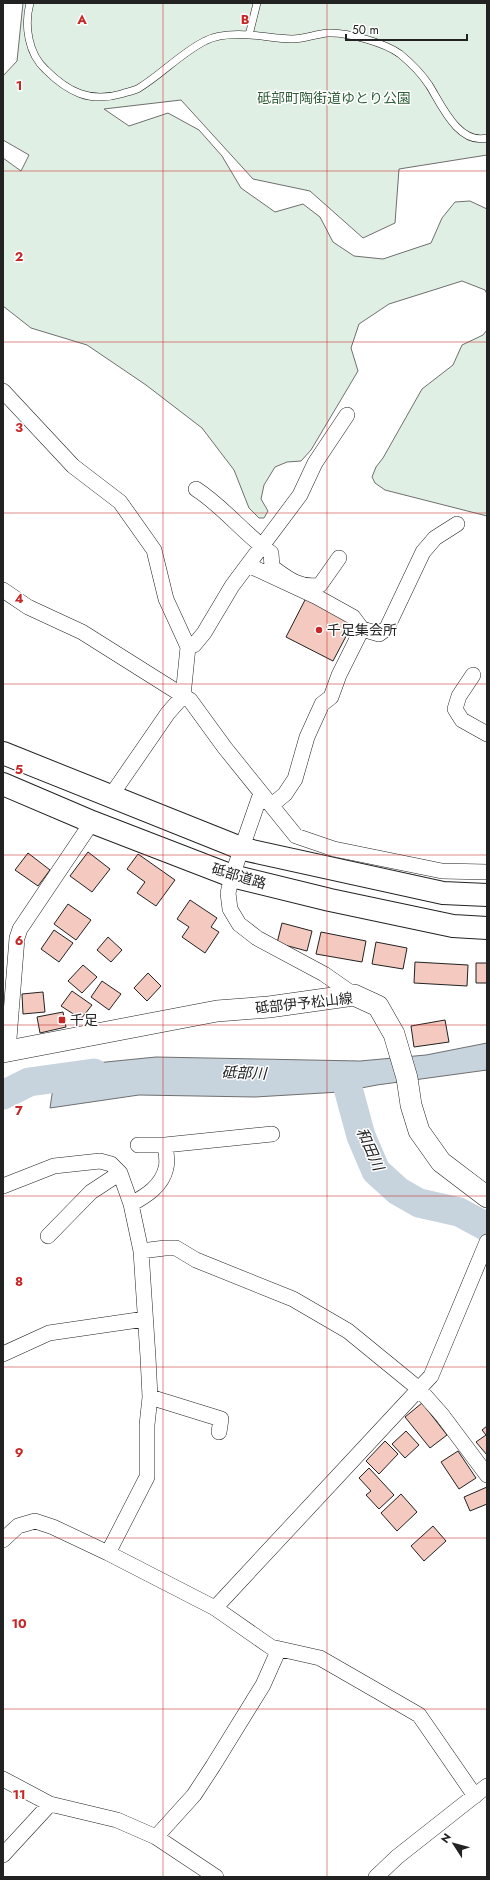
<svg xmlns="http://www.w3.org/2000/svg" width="490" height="1880" viewBox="0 0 490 1880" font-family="Jost,'Noto Sans JP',sans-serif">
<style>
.green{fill:#e0efe3;stroke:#6f6f6f}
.water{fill:#c7d3dd;stroke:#6f6f6f}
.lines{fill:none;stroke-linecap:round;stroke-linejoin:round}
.river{stroke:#c7d3dd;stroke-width:29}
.building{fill:#f3c9c0;stroke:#222}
.service-casing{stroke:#222;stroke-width:8}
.minor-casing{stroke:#222;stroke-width:16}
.secondary-casing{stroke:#222;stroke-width:22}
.trunk-casing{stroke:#222;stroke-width:24}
.service{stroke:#fff;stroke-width:7}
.minor{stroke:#fff;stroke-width:15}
.secondary{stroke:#fff;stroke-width:21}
.trunk{stroke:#fff;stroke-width:22}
.grid{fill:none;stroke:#c62828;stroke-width:1;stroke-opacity:0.55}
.poi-dot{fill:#c62828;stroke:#fff;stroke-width:1.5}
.labels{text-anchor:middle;stroke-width:3;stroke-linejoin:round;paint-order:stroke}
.park-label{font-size:14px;fill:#2f5e38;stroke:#fff}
.poi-label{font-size:14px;fill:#222;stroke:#fff;text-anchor:start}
.street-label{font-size:14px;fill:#222;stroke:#fff}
.water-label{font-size:15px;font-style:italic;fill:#222;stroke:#fff}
.grid-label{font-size:13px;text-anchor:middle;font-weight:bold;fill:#c62828;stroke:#fff;stroke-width:3;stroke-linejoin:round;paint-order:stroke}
</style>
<rect width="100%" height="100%" fill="#fff"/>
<path class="green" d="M23,3h464v152l-88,14 -4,54 -32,15 -53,-47 -57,-12 -72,-79 -77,9 25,17 39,-13 31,17 23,26 19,32 34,24 28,-8 17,13 13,25 21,14 29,3 48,-16 11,-25 13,-16 15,-1 17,8v85l-2,-4 -23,-9 -73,23 -30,20 -8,24 7,23 -47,79 -10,11 -14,1 -12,5 -11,18 -3,14 7,12 -4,7h-5l-10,-10 -15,-38 -32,-42 -56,-43 -59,-40 -56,-17 -28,-22v-148l18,13 8,-16 -26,-15v-64l14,-15z
M487,330v186l-102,-26 -10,-7 -3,-6 4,-10 7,-9 39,-69 31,-24 9,-20 21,-10z"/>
<path class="water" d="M487,1043v27l-110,15 -37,7 -85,5 -116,-2 -89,13 6,-41 100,-10 204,4 66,-6z"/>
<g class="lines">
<path class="river" d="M345,1077l16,59 15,35 22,20 21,12 40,9 28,15
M3,1095l26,-13 65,-9"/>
</g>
<path class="building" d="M306,598l47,25 -20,38 -47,-24z
M88,852l22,17 -18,23 -22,-16z
M28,853l22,17 -12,16 -23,-16z
M138,854l37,26 -19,26 -19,-13 8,-11 -18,-13z
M190,900l27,18 -6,9 8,5 -14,21 -23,-16 7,-10 -12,-8z
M68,904l23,16 -15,20 -22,-16z
M282,923l30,8 -5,20 -30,-8z
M54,930l19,13 -14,19 -18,-13z
M321,932l45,9 -4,21 -46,-8z
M108,937l14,13 -11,12 -14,-12z
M376,942l31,6 -4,21 -31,-5z
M415,962l53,3 -1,21 -53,-3z
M476,963h11v20h-11z
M83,965l14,12 -15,16 -14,-12z
M148,973l13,13 -14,15 -13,-13z
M102,981l19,13 -12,16 -18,-13z
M72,991l20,14 -11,14 -20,-13z
M43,992l2,20 -22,2 -1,-20z
M63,1012l3,15 -26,6 -3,-16z
M445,1020l4,22 -35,5 -3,-21z
M422,1403l25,32 -17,13 -25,-31z
M487,1426v29l-11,-13 10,-7 -4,-5z
M406,1431l13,14 -14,13 -13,-14z
M385,1441l13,13 -19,20 -13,-13z
M458,1451l18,27 -17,11 -18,-27z
M369,1468l25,27 -15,14 -13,-14 5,-4 -12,-13z
M487,1487v17l-17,7 -6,-14z
M401,1494l16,18 -20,19 -16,-18z
M433,1526l13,15 -22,20 -13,-15z"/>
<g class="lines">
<defs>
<path id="service" d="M30,3c-6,22 -2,51 16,67 22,22 44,33 75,24 6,-2 13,-3 18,-6 23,-14 42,-35 66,-47 13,-7 31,-7 45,-6 14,1 28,4 42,4 12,0 24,-5 36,-6 19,-1 57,10 72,21 11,9 21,19 29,31 12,19 29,60 58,53
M249,35l8,-32"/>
<path id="minor" d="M3,391l70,75 47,36 34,48 12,49 22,48 -5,49 -15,17 -58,84
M196,489c28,18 48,45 75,64l1,14c15,11 28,22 48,18l19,-27
M248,565l69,32 36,20 9,12
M3,590l25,17 54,25 108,68 35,48 71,88 38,13 108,22 45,1
M188,647l6,-2 10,-12 28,-47 68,-91 15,-32 32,-48
M473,675l-14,21 -4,13 7,11 25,14
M261,793l-29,83 -4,17 2,16 9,15 18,14 67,36 30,21
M272,805l13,-11 10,-15 12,-42 15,-33 9,-7 8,-22 23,-46 17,5 8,-6 36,-76 12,-14 22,-14
M8,1051l9,-113 3,-9 72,-107
M138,1145h27l107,-11
M3,1186l51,-20 46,-5 11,3 9,9 11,31 10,47 7,106 2,40 -3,28v52l-39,76
M131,1204c15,-8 31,-18 35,-36 2,-7 0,-16 -1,-23
M48,1236l43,-44 29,-19
M141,1251l24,-3h11l20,12 97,39 55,32 71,58 23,26 45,60
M3,1354l46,-21 96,-14
M150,1397l71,22 -2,13
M3,1540l15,-14 17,-5 18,6 55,26 107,55 56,39 49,11 99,57 56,81
M215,1608l216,-232 56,-134
M3,1779l47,25 67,16 39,17 60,40
M156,1837l38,-42 19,-29 50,-81 16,-36
M3,1855l47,-51
M376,1877l21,-20 90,-71"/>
<path id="secondary" d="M3,1052l214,-41 52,-4 85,-12 24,11 16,28 13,44 4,27 8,26 22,31 46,35"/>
<path id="trunk" d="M3,753l240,96 200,44 44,2
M3,784l89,38 140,54 98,24 123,26 34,2"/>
</defs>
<use href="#service" class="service-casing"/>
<use href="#minor" class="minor-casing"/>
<use href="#secondary" class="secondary-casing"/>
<use href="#trunk" class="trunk-casing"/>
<use href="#service" class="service"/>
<use href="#minor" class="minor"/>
<use href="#secondary" class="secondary"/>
<use href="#trunk" class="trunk"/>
</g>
<path class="grid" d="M163,3v1874M327,3v1874M3,171h484M3,342h484M3,513h484M3,684h484M3,855h484M3,1025h484M3,1196h484M3,1367h484M3,1538h484M3,1709h484"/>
<g class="poi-dot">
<circle cx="319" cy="630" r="4"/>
<rect x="58" y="1016" width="8" height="8" rx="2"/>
</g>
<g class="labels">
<g class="park-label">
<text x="334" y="103">砥部町陶街道ゆとり公園</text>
</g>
<g class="poi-label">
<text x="327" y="635">千足集会所</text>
<text x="70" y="1025">千足</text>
</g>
<g class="street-label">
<text transform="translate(239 876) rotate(17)" y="5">砥部道路</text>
<text transform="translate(304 1003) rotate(-6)" y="5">砥部伊予松山線</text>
</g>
<g class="water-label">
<text transform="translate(244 1073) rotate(2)" y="5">砥部川</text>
<text transform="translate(370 1149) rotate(66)" y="5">和田川</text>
</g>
</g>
<g class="grid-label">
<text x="82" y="24">A</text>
<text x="245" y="24">B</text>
<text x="19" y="90">1</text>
<text x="19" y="261">2</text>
<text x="19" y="432">3</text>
<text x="19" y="603">4</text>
<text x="19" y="774">5</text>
<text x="19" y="945">6</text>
<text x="19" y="1115">7</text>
<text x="19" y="1286">8</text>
<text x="19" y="1457">9</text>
<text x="19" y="1628">10</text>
<text x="19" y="1799">11</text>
</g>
<rect width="490" height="1880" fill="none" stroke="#222222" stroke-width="8"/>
<g transform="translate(454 1844) rotate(306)" stroke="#ffffff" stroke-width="3" paint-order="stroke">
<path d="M0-3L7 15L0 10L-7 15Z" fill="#222222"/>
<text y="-6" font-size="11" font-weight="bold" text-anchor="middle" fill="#222222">N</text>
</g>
<path d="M346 34v6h121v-6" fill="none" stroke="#222222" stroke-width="2"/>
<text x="352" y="34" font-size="12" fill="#222222" stroke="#ffffff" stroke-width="3" paint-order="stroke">50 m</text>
</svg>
